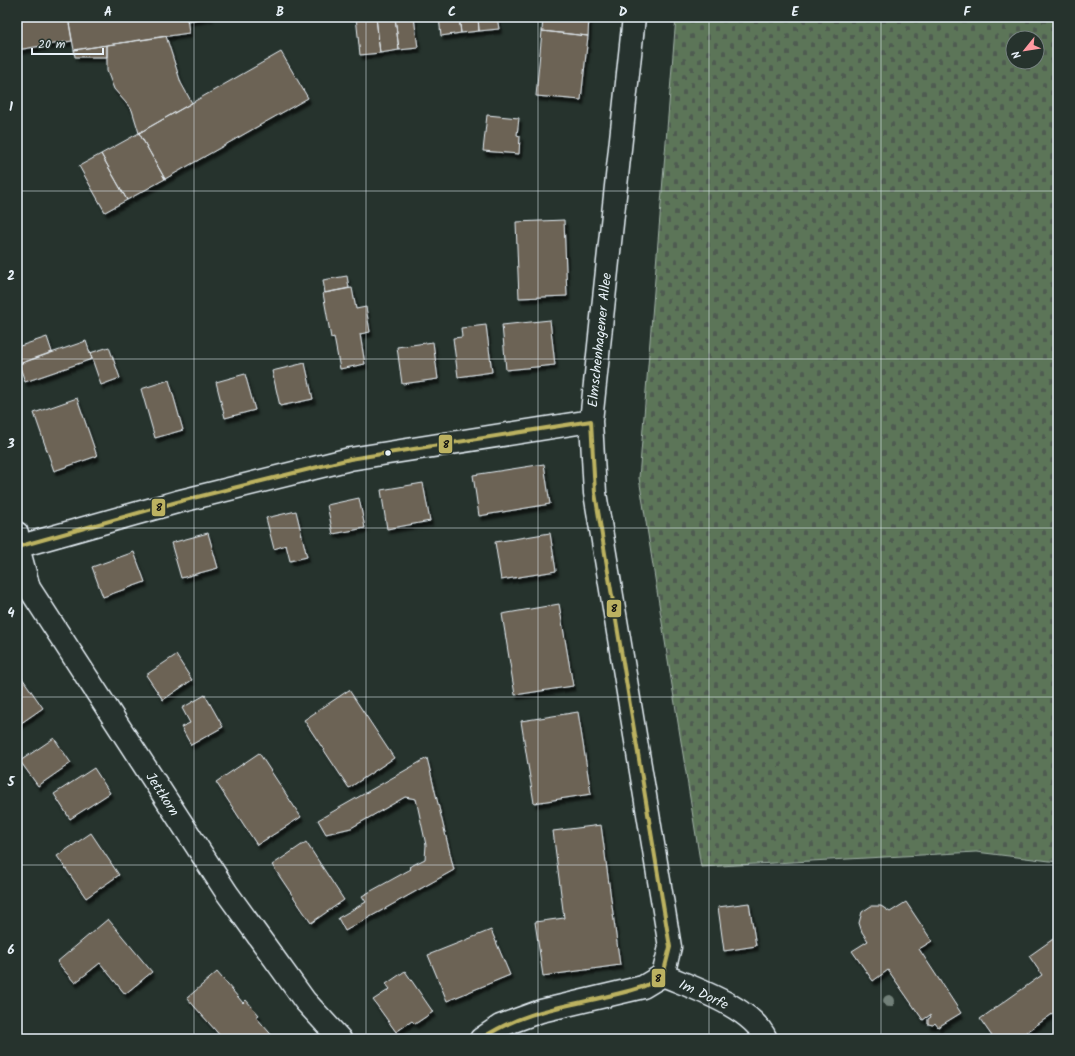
<svg xmlns="http://www.w3.org/2000/svg" width="1075" height="1056" viewBox="0 0 1075 1056" font-family="Kalam,sans-serif">
<style>
.cemetery{fill:url(#cemetery-stones);stroke:#a2b2a8;fill-rule:evenodd}
.building{fill:#6c6354;stroke:#e8f1f8;filter:url(#shadow)}
.lines{fill:none;stroke-linecap:round;stroke-linejoin:round}
.minor-casing{stroke:#e8f1f8;stroke-width:25}
.minor{stroke:#26332d;stroke-width:22}
.bus-1-casing{stroke:#26332d;stroke-width:7}
.bus-1{stroke:#bcb261;stroke-width:4}
.tree{fill:#728079}
.grid{fill:none;stroke:#e8f1f8;stroke-width:1;stroke-opacity:0.55}
.bus-dot{fill:#e8f1f8;stroke:#26332d;stroke-width:1.5}
.labels{text-anchor:middle;stroke-width:3;stroke-linejoin:round;paint-order:stroke}
.street-label{font-size:14px;fill:#e8f1f8;stroke:#26332d}
.line-badge{stroke:#26332d;stroke-width:1.5}
.pale-badge-label{font-size:11px;text-anchor:middle;font-weight:bold;fill:#111}
.neatline{fill:none;stroke:#e8f1f8;stroke-width:1.5}
.grid-label{font-size:13px;text-anchor:middle;font-weight:bold;fill:#e8f1f8}
</style>
<defs>
<pattern id="cemetery-stones" width="16" height="16" patternUnits="userSpaceOnUse"><rect width="16" height="16" fill="#5b7459"/><path d="M2 7V4a2 2 0 0 1 4 0v3zM10 15v-3a2 2 0 0 1 4 0v3z" fill="#4f5c51"/></pattern>
<filter id="shadow"><feDropShadow dx="2.5" dy="4.5" stdDeviation="1" flood-color="#0009"/></filter>
</defs>
<rect width="100%" height="100%" fill="#26332d"/>
<filter id="ink" filterUnits="userSpaceOnUse"><feTurbulence type="fractalNoise" baseFrequency=".025" numOctaves="2"/><feDisplacementMap in="SourceGraphic" scale="8" xChannelSelector="R" yChannelSelector="G"/><feConvolveMatrix kernelMatrix="1 2 1 2 8 2 1 2 1" color-interpolation-filters="sRGB"/></filter>
<g filter="url(#ink)">
<path class="cemetery" d="M676,17h382v845l-82,-10 -275,15 -62,-389zM1013,38h24v24h-24z"/>
<path class="building" d="M17,17h51l4,24 -55,9z
M68,17h119l2,16 -115,17z
M187,17h24l-24,4z
M356,17h20l4,36 -20,2z
M376,17h19l4,33 -19,3z
M395,17h19l4,31 -19,2z
M439,17h20l2,16 -20,3z
M459,17h19l1,14 -18,2z
M478,17h19l2,12 -20,2z
M543,17h46l-1,19 -46,-5z
M542,31l46,5 -7,64 -45,-4z
M166,36l15,47 11,20 -53,30 -7,-23 -18,-21 -7,-18v-26z
M107,45v12h-32l-1,-7z
M281,52l27,46 -143,81 -26,-46z
M487,115l32,3 -2,17 3,1 -1,18 -36,-3z
M139,133l26,46 -38,21 -26,-46z
M101,154l26,46 -22,12 -26,-46z
M564,220l3,76 -48,2 -3,-76z
M347,276l2,12 -24,5 -2,-13z
M352,288l4,21 10,-2 4,25 -10,2 5,30 -25,5 -6,-32 -3,1 -8,-45z
M550,320l5,45 -49,5 -4,-45z
M486,325l6,47 -34,5 -5,-39 9,-1 -1,-9z
M47,337l5,15 -33,12 -2,-17z
M86,341l6,18 -67,23 -6,-18z
M433,342l5,37 -36,5 -5,-37z
M109,347l11,31 -19,7 -11,-32z
M305,363l8,36 -33,7 -8,-35z
M245,374l10,36 -30,8 -9,-36z
M169,380l14,50 -28,8 -14,-49z
M77,398l20,58 -43,15 -20,-58z
M544,464l6,40 -71,12 -6,-41z
M423,483l7,38 -43,8 -6,-39z
M359,498l6,30 -32,6 -6,-29z
M296,511l11,46 -17,4 -4,-16 -12,4 -8,-31z
M208,533l10,35 -37,10 -10,-35z
M550,533l6,38 -55,9 -6,-38z
M134,552l11,30 -42,15 -11,-30z
M559,604l14,82 -58,9 -13,-81z
M176,655l16,25 -29,20 -17,-25z
M22,678l21,30 -26,18v-45z
M349,690l45,68 -45,30 -45,-68z
M205,695l18,32 -32,18 -10,-18 9,-4 -8,-15z
M578,712l13,82 -57,9 -13,-82z
M54,738l17,25 -33,23 -18,-25z
M259,753l42,64 -44,28 -41,-63z
M427,758l27,112 -109,61 -7,-13 28,-16 -4,-6 49,-27 -2,-2 16,-8 1,-14 -10,-46 -11,-2 -54,31 -25,6 -8,-14z
M94,768l16,25 -40,26 -16,-25z
M601,825l19,140 -77,11 -8,-54 29,-4 -11,-87z
M91,833l28,42 -33,23 -29,-42z
M306,842l38,58 -33,23 -39,-58z
M906,902l26,39 -13,8 42,64 -23,14 -3,-4 -2,2 -5,-1v-5l3,-2 -1,-2 -7,5 -35,-50 -15,11 -21,-30 16,-10 -6,-9 -3,-9 3,-11 9,-6h10l9,6z
M749,903l7,43 -32,5 -6,-44z
M108,919l44,53 -27,22 -25,-31 -25,20 -18,-21z
M491,930l19,45 -63,26 -19,-46z
M1056,937l2,2v71l-41,29h-23l-14,-20 62,-44 -13,-19z
M405,971l28,41 -18,12 -3,-3 -16,11 -23,-32 17,-11 -4,-5z
M217,972l26,31 3,-3 13,15 -3,2 19,22h-52l-36,-41z"/>
<g class="lines">
<defs>
<path id="minor" d="M17,533l1,14 11,41 198,305 78,108 35,38
M17,547l160,-45 173,-43 241,-38
M663,975c30,13 89,32 103,64
M481,1039l19,-13 41,-15 102,-24 20,-12 7,-28 -75,-454 -4,-72 43,-404"/>
</defs>
<use href="#minor" class="minor-casing"/>
<use href="#minor" class="minor"/>
<defs>
<path id="bus-1" d="M17,547l160,-45 173,-43 241,-38
M481,1039c49,-34 106,-34 161,-52 7,-2 14,-8 21,-12l7,-28 -75,-454 -4,-72"/>
</defs>
<use href="#bus-1" class="bus-1-casing"/>
<use href="#bus-1" class="bus-1"/>
</g>
<circle class="tree" cx="889" cy="1001" r="6"/>
</g>
<path class="grid" d="M194,17v1022M366,17v1022M538,17v1022M709,17v1022M881,17v1022M17,191h1041M17,359h1041M17,528h1041M17,697h1041M17,865h1041"/>
<circle class="bus-dot" cx="388" cy="453" r="3.5"/>
<g class="labels">
<g class="street-label">
<text transform="translate(599 340) rotate(-84)" y="5">Elmschenhagener Allee</text>
<text transform="translate(163 794) rotate(57)" y="5">Jettkorn</text>
<text transform="translate(704 994) rotate(25)" y="5">Im Dorfe</text>
</g>
</g>
<g class="line-badge">
<rect x="438" y="434" width="15" height="20" rx="4" fill="#bcb261"/>
<rect x="151" y="498" width="15" height="19" rx="4" fill="#bcb261"/>
<rect x="606" y="599" width="16" height="19" rx="4" fill="#bcb261"/>
<rect x="651" y="968" width="15" height="20" rx="4" fill="#bcb261"/>
</g>
<g class="pale-badge-label">
<text x="446" y="448">8</text>
<text x="159" y="511">8</text>
<text x="614" y="612">8</text>
<text x="658" y="982">8</text>
</g>
<rect width="1075" height="1056" fill="none" stroke="#26332d" stroke-width="44"/>
<g transform="translate(1025 50) rotate(240)"><circle r="19" fill="#26332d" stroke="#747f7e"/>
<path d="M0-3L7 15L0 10L-7 15Z" fill="#ff9aa2"/>
<text y="-6" font-size="11" font-weight="bold" text-anchor="middle" fill="#e8f1f8">N</text>
</g>
<path d="M32 48v6h71v-6" fill="none" stroke="#e8f1f8" stroke-width="2"/>
<text x="38" y="48" font-size="12" fill="#e8f1f8" stroke="#26332d" stroke-width="3" paint-order="stroke">20 m</text>
<rect x="22" y="22" width="1031" height="1012" class="neatline"/>
<g class="grid-label">
<text x="108" y="16">A</text>
<text x="280" y="16">B</text>
<text x="452" y="16">C</text>
<text x="623" y="16">D</text>
<text x="795" y="16">E</text>
<text x="967" y="16">F</text>
<text x="11" y="111">1</text>
<text x="11" y="280">2</text>
<text x="11" y="448">3</text>
<text x="11" y="617">4</text>
<text x="11" y="786">5</text>
<text x="11" y="954">6</text>
</g>
</svg>
